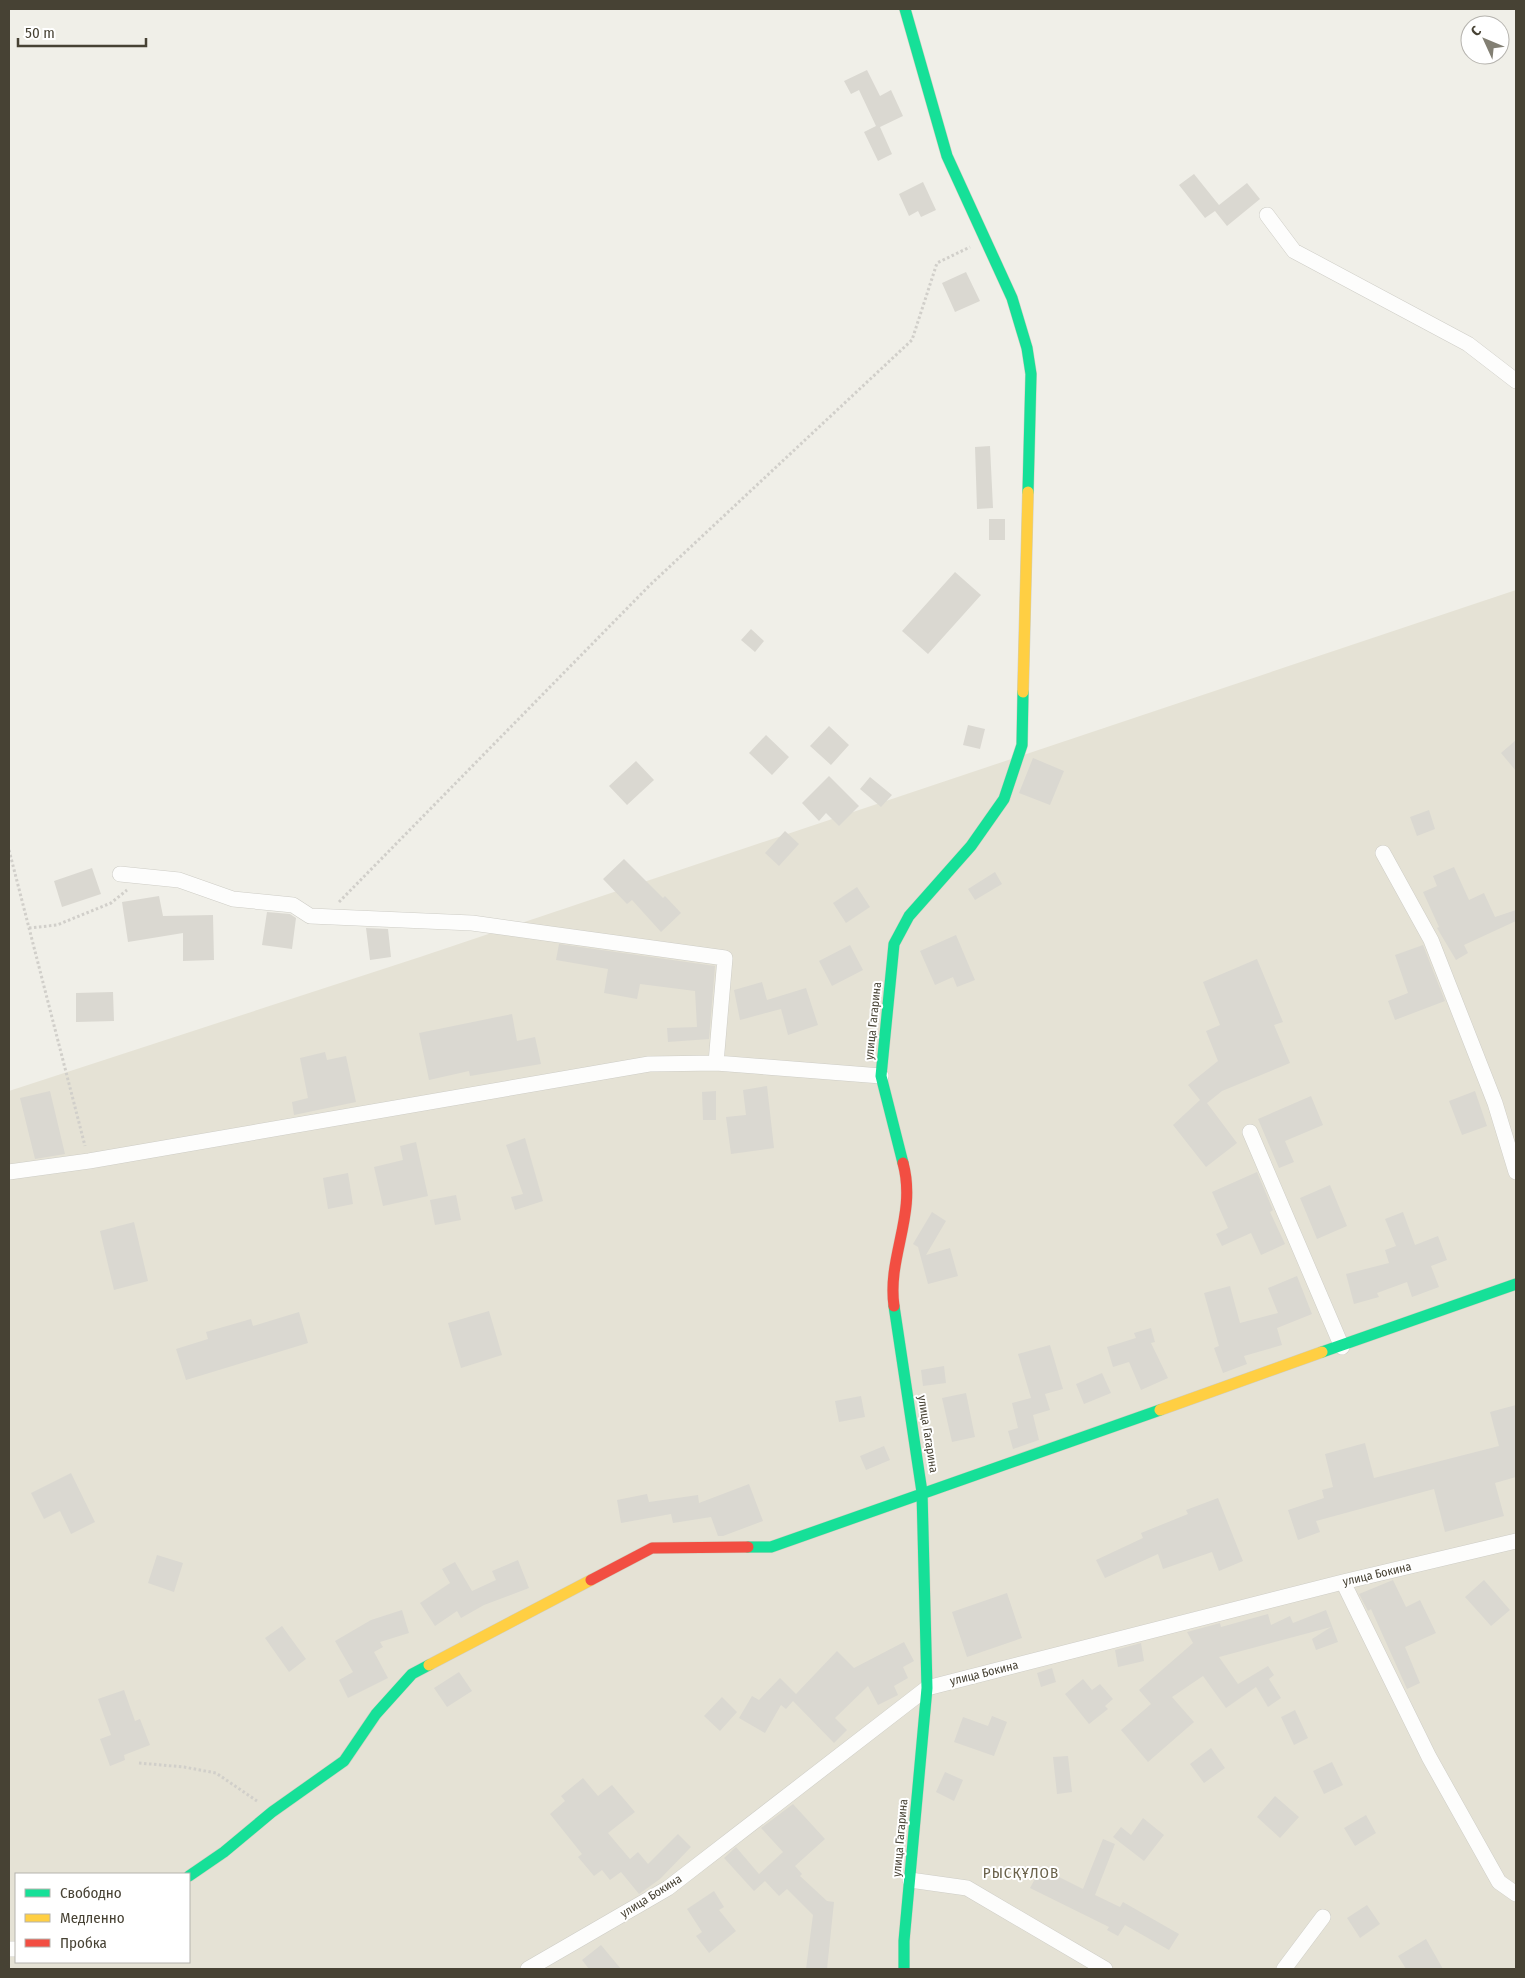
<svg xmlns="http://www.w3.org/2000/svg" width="1525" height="1978" viewBox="0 0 1525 1978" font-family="'Fira Sans Condensed',sans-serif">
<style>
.residential{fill:#e5e2d5;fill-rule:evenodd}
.building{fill:#dad8d1}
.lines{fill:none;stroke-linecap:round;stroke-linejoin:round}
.street-casing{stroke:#cecdc6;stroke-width:16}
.fast-casing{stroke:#d0cebf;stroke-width:12}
.slow-casing{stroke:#d0cebf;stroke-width:12}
.jam-casing{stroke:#d0cebf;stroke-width:12}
.path{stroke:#d1cfca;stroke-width:3;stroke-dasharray:2.5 2.5;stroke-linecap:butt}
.street{stroke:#fdfdfc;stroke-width:15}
.fast{stroke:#16e098;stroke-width:11}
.slow{stroke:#ffcf43;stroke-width:11}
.jam{stroke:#f24e42;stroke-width:11}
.labels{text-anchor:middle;stroke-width:4;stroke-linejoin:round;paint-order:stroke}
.street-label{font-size:12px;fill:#474234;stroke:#fff}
.quarter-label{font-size:15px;letter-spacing:1px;fill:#6a624b;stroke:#fff}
</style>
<rect width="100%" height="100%" fill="#f0efe8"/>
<path class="residential" d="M1516,590v1379h-1507v-878l411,-134zM16,1874h173v88h-173z"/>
<path class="building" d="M867,70l13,26 11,-6 12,26 -23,11 12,27 -14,7 -14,-29 12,-6 -17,-36 -8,4 -7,-13z
M1194,174l25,31 28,-22 13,16 -33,27 -12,-15 -10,7 -26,-33z
M923,182l13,28 -15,7 -3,-6 -9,5 -10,-22z
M966,272l14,29 -25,11 -13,-29z
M990,446l3,62 -16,1 -2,-62z
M989,519h16v21h-16z
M955,572l26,23 -53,59 -26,-23z
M751,629l13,12 -9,11 -14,-12z
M968,725l17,4 -5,20 -17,-4z
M829,726l20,19 -18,20 -21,-19z
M766,735l23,22 -17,18 -23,-22z
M1516,740v31l-15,-18z
M1033,758l31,13 -14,34 -31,-12z
M636,761l18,19 -27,25 -18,-19z
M829,776l30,30 -20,20 -13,-13 -7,8 -17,-18z
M870,777l22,18 -11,12 -21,-18z
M1429,810l6,19 -18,7 -7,-19z
M785,831l14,13 -20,22 -14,-13z
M624,859l39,39 2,-2 16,17 -20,19 -29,-32 -5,4 -24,-25z
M1454,867l15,33 15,-7 11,24 21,-7v11l-52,24 4,8 -12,7 -19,-32 2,-1 -16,-35 14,-6 -4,-10z
M92,868l9,26 -39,13 -8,-26z
M995,872l7,12 -27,16 -7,-11z
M857,887l13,20 -24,16 -13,-20z
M159,896l4,20 50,-1 1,45 -31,1v-28l-55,9 -6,-40z
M267,912l23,2 6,4 -4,31 -30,-4z
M366,928l22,1 3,28 -21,3z
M956,935l19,45 -18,7 -4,-10 -18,8 -15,-34z
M559,944l156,22 -6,73 -41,3 -1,-14 30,-1 -2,-36 -55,-7 -3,15 -33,-6 4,-24 -52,-9z
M850,945l13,25 -31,16 -13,-25z
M1423,945l22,56 -50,19 -7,-19 20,-8 -13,-38z
M1257,959l26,63 -9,3 16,38 -68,28 -15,12 30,40 -31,24 -33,-42 27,-25 -12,-15 30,-24 -12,-30 14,-6 -17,-43z
M762,982l5,18 39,-12 12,37 -30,10 -7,-26 -41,11 -6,-30z
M113,992l1,29 -38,1v-29z
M512,1014l5,27 18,-4 6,27 -71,12 -1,-5 -40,9 -10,-47z
M325,1052l2,8 19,-4 10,46 -62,13 -2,-13 16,-4 -8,-40z
M767,1086l7,62 -43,6 -5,-37 20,-2 -3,-25z
M50,1091l15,63 -30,5 -15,-61z
M716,1091v29h-13l-1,-28z
M1475,1091l12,35 -25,9 -13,-34z
M1311,1096l12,29 -38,16 9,21 -15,6 -21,-49z
M525,1138l18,63 -28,9 -4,-13 12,-3 -17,-49z
M416,1142l12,54 -45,10 -9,-39 29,-7 -3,-14z
M1257,1172l16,38 -3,2 15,32 -24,11 -10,-22 -29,13 -6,-12 12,-6 -16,-36z
M348,1173l5,31 -25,5 -5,-31z
M1330,1185l17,41 -30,13 -17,-41z
M456,1195l5,25 -26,5 -5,-25z
M932,1212l14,9 -20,34 24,-7 8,28 -30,8 -10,-37 -5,-3z
M1403,1212l12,33 23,-9 9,24 -16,6 8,21 -27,10 -5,-15 -30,11 2,4 -25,7 -8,-30 43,-11 -4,-13 11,-4 -11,-27z
M134,1222l14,59 -34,9 -14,-59z
M1297,1276l15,38 -35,14 5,17 -38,11 3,8 -24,9 -9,-25 5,-2 -15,-53 26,-7 10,37 38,-10 -10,-25z
M489,1311l13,44 -41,13 -13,-45z
M299,1312l9,31 -122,37 -10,-31 32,-10 -2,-7 45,-13 2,7z
M1151,1328l4,14 -4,1 17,35 -27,12 -12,-28 -16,5 -6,-20 29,-9 -2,-5z
M1050,1345l13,44 -18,5 5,16 -17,5 6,25 -26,9 -5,-18 10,-3 -6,-25 19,-5 -13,-44z
M944,1366l2,17 -23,3 -2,-16z
M1102,1373l9,20 -27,11 -8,-20z
M966,1393l9,44 -23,5 -10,-44z
M861,1396l4,21 -26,5 -4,-21z
M1516,1405v72l-21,6 9,33 -59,16 -11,-43 -118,32 4,11 -22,8 -10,-30 36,-12 -2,-8 11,-3 -8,-33 40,-11 9,35 125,-32 -9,-34z
M884,1446l6,14 -24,10 -6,-14z
M71,1473l24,49 -24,12 -11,-23 -16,8 -13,-26z
M749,1484l14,37 -40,15h-5l-7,-19 -38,6 -2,-9 -50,9 -4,-23 30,-6 2,8 49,-7 1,8z
M1218,1498l25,63 -24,10 -7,-19 -49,17 -5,-15 -53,24 -9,-18 47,-22 -2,-5 47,-19 -2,-4z
M157,1555l26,8 -9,29 -26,-9z
M518,1560l11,28 -45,17 -23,13 -4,-7 -22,15 -15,-23 30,-20 -8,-14 13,-7 17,29 24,-11 -4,-9z
M1393,1580l13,27 14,-7 16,33 -31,14 15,36 -13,6 -36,-80 -3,2 -9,-17z
M1484,1580l26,30 -19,16 -26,-29z
M1007,1593l15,45 -55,19 -15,-45z
M402,1610l7,23 -29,9 3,5 -9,5 14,26 -40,20 -9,-18 14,-8 -18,-31 36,-21z
M1326,1610l12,32 -22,8 -4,-11 19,-12 -112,30 19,27 30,-18 6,9 -5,4 12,19 -13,9 -12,-20 -30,21 -23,-32 -31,21 22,25 -46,40 -27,-32 30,-26 -12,-14 54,-47 -6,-11 33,-9 1,4 47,-13 3,11 19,-9 3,7z
M282,1626l24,33 -17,13 -24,-34z
M904,1642l10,19 -11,6 5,11 -14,8 4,9 -20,10 -10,-19 -33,32 12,12 -13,13 -41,-42 -7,8 -5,-4 -16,28 -26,-15 13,-22 7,4 21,-22 16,16 41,-43 17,17z
M1141,1643l3,18 -26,6 -3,-17z
M1052,1668l4,14 -15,5 -4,-14z
M459,1672l13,19 -25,16 -13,-19z
M1083,1679l9,11 8,-6 13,15 -8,7 3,3 -19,15 -24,-30z
M124,1690l11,31 5,-2 10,26 -26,10 1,5 -15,6 -10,-27 11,-4 -13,-36z
M722,1697l15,15 -17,19 -16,-15z
M1295,1710l13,28 -14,7 -13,-28z
M992,1716l15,6 -13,34 -40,-14 9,-25 25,9z
M1211,1748l14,20 -21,15 -14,-19z
M1068,1756l4,36 -15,2 -4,-37z
M1332,1762l11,23 -19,9 -11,-23z
M945,1772l18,8 -9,21 -18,-9z
M583,1778l15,18 14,-11 23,27 -27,21 22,26 8,-7 10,12 30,-30 13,13 -31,32 -21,15 -18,-22 -11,8 -8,-10 -8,6 -16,-19 4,-3 -32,-40 15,-13 -4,-5z
M1275,1796l24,21 -19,21 -23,-21z
M793,1804l32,35 -30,27 7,8 -2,2 27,25 7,1 -7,67h-21l7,-54 -26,-26 -8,7 -14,-15 -11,10 -30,-33 12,-11 23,27 24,-22 -22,-24z
M1366,1815l10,18 -21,13 -11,-18z
M1143,1818l21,17 -20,26 -31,-24 8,-10 10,8z
M1103,1839l12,5 -20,51 25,12 3,-5 56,32 -10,16 -44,-25 -7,11 -11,-6 2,-3 -79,-39 11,-20 42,21z
M714,1891l10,16 -5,3 17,21 -27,22 -13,-17 6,-4 -15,-23z
M1367,1905l13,19 -20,14 -13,-20z
M1426,1939l17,30h-37l-8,-13z
M601,1945l20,24h-32l-7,-9z"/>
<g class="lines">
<defs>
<path id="street" d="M1267,215l27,36 174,93 48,37
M1383,853l48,87 64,163 21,69
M120,874l59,6 54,19 60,6 17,11 162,7 253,35 -9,105
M1250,1132l92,215
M9,1172l80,-11 560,-97 67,-1 165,13
M1343,1582l86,175 70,125 17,12
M910,1880l57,8 138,81
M9,1949h7
M528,1969l140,-81 259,-200 416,-106 173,-41
M1284,1969l39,-52"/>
<path id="fast" d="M905,9l42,147 65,142 15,50 4,26 -3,118
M903,1163l-22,-87 13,-132 15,-28 62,-70 33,-47 18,-54 1,-53
M894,1306l28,186 5,196 -23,253v28
M1322,1352l194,-68
M748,1547h23l389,-137
M189,1876l35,-24 48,-40 72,-51 32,-47 36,-40 17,-9"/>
<path id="slow" d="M1023,692l5,-200
M1160,1410l162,-58
M429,1665l162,-85"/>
<path id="jam" d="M894,1306c-7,-49 23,-91 9,-143
M591,1580l61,-32 96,-1"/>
</defs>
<use href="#street" class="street-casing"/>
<use href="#fast" class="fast-casing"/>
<use href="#slow" class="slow-casing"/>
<use href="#jam" class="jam-casing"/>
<path class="path" d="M9,850l76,296
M339,902l311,-317 262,-245 25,-77 33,-16
M29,928l28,-3 54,-22 16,-13
M139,1763l45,4 32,6 41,28"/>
<use href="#street" class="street"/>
<use href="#fast" class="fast"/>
<use href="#slow" class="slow"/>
<use href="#jam" class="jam"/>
</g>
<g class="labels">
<g class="street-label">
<text transform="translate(873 1021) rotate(-84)" y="4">улица Гагарина</text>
<text transform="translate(928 1434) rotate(81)" y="4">улица Гагарина</text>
<text transform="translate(1377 1574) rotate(-13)" y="4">улица Бокина</text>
<text transform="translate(984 1673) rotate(-14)" y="4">улица Бокина</text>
<text transform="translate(900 1838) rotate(-85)" y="4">улица Гагарина</text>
<text transform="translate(651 1896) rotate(-32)" y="4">улица Бокина</text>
</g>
<g class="quarter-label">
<text x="1021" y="1878">РЫСҚҰЛОВ</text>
</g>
</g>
<rect width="1525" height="1978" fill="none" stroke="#474234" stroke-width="20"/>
<rect x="15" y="1873" width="175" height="90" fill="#ffffff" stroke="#b5b3ae"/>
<rect x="25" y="1889" width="25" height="8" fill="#16e098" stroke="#b5b3ae"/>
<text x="60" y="1898" font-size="15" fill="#474234">Свободно</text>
<rect x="25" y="1914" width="25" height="8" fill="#ffcf43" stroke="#b5b3ae"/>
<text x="60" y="1923" font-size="15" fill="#474234">Медленно</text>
<rect x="25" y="1939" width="25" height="8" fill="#f24e42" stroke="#b5b3ae"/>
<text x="60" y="1948" font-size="15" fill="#474234">Пробка</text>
<g transform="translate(1485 40) rotate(314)"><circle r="24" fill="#ffffff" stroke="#b5b3ae"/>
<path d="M0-4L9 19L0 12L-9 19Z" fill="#827f73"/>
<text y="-8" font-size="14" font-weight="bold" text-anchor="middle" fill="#474234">С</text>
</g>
<path d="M18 38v8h128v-8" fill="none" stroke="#474234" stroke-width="2.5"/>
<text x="25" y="38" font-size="15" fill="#474234" stroke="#ffffff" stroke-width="4" paint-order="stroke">50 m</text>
</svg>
